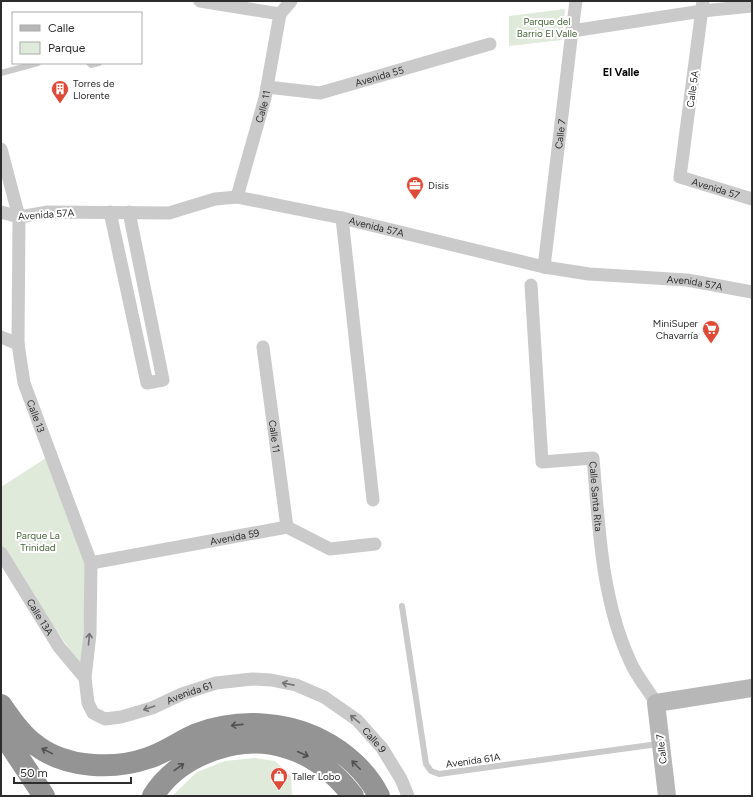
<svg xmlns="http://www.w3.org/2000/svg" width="753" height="797" viewBox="0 0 753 797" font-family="Figtree,sans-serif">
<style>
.green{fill:#e0eadb}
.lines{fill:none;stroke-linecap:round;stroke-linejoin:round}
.lane{stroke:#cacaca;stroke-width:6}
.street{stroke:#cacaca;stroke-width:13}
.secondary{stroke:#b7b7b7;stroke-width:18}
.highway{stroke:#949494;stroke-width:22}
.oneway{stroke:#747474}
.oneway2{stroke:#515151}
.labels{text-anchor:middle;stroke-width:4;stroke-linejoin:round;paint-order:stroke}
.park-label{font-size:10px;fill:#48673c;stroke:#fff}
.street-label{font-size:10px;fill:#2d2d2d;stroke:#fff}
.poi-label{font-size:10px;fill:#2d2d2d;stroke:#fff;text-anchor:start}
.neighbourhood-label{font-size:11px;font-weight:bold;fill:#000;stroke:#fff}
</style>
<rect width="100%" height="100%" fill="#fff"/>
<path class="green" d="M565,9l-3,31 -53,6v-30z
M46,458l40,106 -4,103 -81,-116v-64z
M254,758l21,3 16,15 1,20h-120l25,-24 28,-11z"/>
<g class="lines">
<path class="lane" d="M89,63l2,2 8,-2
M1,73l37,-10
M402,606l24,158 5,7 8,3 219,-30"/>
<g class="street">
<path d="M200,1l80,13 11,-13"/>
<path id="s1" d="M703,1l-23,176 72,22"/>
<path d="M572,31l130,-20 50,-5"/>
<path id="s2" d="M267,87l53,6 170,-49"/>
<path id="s3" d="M1,149l18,68 -1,127 6,39 67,180 -1,71 -5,44 3,25 5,10 12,6 16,-2 31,-9 30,-14 34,-11 36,-4 19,1 25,5 28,12 33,23 25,28 19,31 7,17"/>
<path id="s4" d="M237,197l28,-99 15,-84"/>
<path id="s5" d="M1,212l18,5 29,-5 121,1 46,-14 22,-2 105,21 202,49 45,7 98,6 65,12"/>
<path d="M110,212l37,171 16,-3 -34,-168"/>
<path d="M342,218l31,282"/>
<path id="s6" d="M544,267l28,-236 4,-30"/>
<path id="s7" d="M531,285l11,177 51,-4c6,69 8,140 37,203 6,15 18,28 26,42"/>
<path d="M1,337l17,7"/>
<path id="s8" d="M263,347l24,180"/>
<path id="s9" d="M1,553l58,94 26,31"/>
<path id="s10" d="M91,563l196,-36 43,22 45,-5"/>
</g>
<path class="secondary" d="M667,796l-11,-93 96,-15"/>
<path class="highway" d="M1,705c10,14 21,31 36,41 30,22 77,24 111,12 17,-5 32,-17 49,-24 40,-15 86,-13 124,6 24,12 46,32 58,56
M1,731l43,65
M153,796c26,-42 88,-64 135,-48 26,8 48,26 65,48"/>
</g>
<defs><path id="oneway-shaft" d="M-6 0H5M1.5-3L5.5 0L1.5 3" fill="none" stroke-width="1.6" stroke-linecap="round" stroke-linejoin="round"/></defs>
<g class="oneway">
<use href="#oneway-shaft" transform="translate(89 639) rotate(-85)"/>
<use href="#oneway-shaft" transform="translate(288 684) rotate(-169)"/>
<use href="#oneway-shaft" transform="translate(149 708) rotate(161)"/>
<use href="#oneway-shaft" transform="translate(355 719) rotate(-141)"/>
</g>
<g class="oneway2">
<use href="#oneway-shaft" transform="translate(237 725) rotate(174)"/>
<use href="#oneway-shaft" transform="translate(47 751) rotate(-154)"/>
<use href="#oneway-shaft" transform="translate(303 754) rotate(24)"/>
<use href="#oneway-shaft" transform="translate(356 765) rotate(-135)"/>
<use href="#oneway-shaft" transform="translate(179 767) rotate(-36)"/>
</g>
<defs>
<symbol id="building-pin" viewBox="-11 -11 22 30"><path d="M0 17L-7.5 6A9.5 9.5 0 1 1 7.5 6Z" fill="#de4a35" stroke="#fff"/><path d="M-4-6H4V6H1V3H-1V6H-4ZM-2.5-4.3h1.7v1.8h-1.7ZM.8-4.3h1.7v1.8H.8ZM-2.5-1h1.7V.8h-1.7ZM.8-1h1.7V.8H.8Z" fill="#fff"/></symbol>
<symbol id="office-pin" viewBox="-11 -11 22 30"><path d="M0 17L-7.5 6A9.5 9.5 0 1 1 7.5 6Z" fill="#de4a35" stroke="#fff"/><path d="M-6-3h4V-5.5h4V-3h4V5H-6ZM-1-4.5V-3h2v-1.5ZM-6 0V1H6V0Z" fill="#fff"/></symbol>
<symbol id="supermarket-pin" viewBox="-11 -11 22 30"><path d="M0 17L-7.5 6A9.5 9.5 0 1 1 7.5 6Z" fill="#de4a35" stroke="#fff"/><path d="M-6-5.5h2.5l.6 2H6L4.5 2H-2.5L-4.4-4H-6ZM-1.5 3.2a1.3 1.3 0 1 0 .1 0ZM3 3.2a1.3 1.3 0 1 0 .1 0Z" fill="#fff"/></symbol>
<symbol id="shop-pin" viewBox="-11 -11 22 30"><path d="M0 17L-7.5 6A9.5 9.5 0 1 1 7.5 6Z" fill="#de4a35" stroke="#fff"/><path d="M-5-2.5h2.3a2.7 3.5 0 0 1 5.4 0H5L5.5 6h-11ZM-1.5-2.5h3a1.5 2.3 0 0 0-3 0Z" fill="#fff"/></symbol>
</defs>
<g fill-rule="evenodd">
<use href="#building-pin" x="50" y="79" width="20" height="27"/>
<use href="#office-pin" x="405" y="175" width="20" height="27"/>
<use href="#supermarket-pin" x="701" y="319" width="20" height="27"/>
<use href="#shop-pin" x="269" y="766" width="20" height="27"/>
</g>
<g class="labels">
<g class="park-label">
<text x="547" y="25">Parque del<tspan x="547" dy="12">Barrio El Valle</tspan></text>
<text x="38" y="539">Parque La<tspan x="38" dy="12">Trinidad</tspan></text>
</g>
<g class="street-label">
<text dy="4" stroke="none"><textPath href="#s2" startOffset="115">Avenida 55</textPath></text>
<text transform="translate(692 89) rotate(-82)" y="4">Calle 5A</text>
<text dy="4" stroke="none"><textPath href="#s4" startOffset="94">Calle 11</textPath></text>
<text dy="4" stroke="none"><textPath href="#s6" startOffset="134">Calle 7</textPath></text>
<text dy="4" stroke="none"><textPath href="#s1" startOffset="215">Avenida 57</textPath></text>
<text transform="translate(46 214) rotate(-4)" y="4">Avenida 57A</text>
<text dy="4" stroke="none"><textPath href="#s5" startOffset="382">Avenida 57A</textPath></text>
<text dy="4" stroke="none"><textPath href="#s5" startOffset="706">Avenida 57A</textPath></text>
<text dy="4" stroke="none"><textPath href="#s3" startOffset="272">Calle 13</textPath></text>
<text dy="4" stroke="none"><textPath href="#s8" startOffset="90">Calle 11</textPath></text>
<text dy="4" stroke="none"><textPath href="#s7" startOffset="267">Calle Santa Rita</textPath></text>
<text dy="4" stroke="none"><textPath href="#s10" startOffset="146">Avenida 59</textPath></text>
<text dy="4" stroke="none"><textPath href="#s9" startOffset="75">Calle 13A</textPath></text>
<text dy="4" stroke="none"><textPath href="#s3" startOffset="683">Avenida 61</textPath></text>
<text dy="4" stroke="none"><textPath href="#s3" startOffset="889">Calle 9</textPath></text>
<text transform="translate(661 749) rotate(-97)" y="4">Calle 7</text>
<text transform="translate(473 760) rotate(-8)" y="4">Avenida 61A</text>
</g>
<g class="poi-label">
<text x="73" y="87">Torres de<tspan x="73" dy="12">Llorente</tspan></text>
<text x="428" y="189">Disis</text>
<text x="698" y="327" text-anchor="end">MiniSuper<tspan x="698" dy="12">Chavarría</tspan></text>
<text x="292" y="780">Taller Lobo</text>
</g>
<g class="neighbourhood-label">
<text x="621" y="76">El Valle</text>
</g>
</g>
<rect width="753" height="797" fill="none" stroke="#2d2d2d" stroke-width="4"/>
<rect x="12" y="12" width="130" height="52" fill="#ffffff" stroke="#ababab"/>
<rect x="20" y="25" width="20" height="6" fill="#b7b7b7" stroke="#ababab"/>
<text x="48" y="32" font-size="12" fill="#2d2d2d">Calle</text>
<rect x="20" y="42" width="20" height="12" fill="#e0eadb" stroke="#ababab"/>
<text x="48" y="52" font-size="12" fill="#2d2d2d">Parque</text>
<path d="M14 777v6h117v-6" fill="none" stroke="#2d2d2d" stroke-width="2"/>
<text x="20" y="777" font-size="12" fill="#2d2d2d" stroke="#ffffff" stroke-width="3" paint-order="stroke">50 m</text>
</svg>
